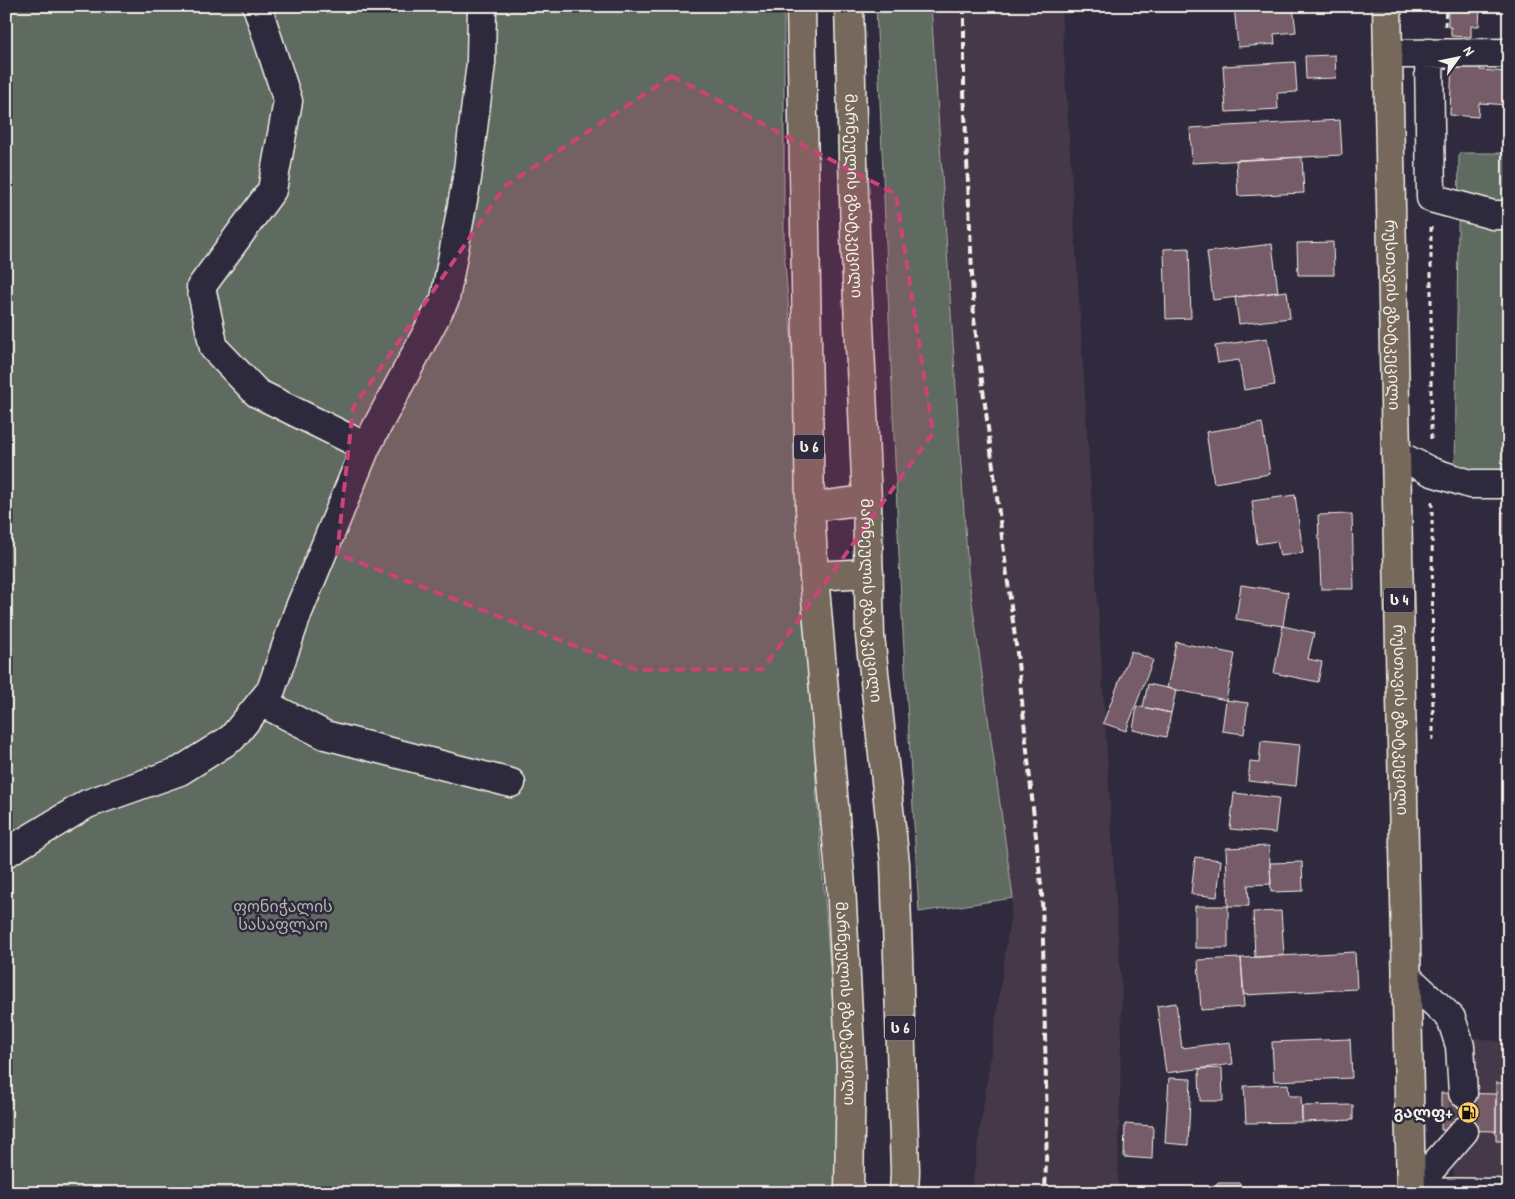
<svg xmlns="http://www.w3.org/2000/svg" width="1515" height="1199" viewBox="0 0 1515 1199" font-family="'Patrick Hand','Noto Sans Georgian',sans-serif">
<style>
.built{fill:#44394a}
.green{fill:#5e6b60;stroke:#a9aea4}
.building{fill:#755c67;stroke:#f4f1e8}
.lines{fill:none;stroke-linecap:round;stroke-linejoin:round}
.minor-tunnel{stroke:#4d4857;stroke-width:28;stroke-dasharray:28 14;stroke-linecap:butt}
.minor-casing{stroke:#f4f1e8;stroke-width:31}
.highway-casing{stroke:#f4f1e8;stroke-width:31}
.path{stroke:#f4f1e8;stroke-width:3;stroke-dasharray:5 4;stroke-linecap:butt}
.minor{stroke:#2f2a3d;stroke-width:28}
.highway{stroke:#76695c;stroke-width:28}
.rail{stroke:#f4f1e8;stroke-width:4;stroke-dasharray:8 4;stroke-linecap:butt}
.marked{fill:#cc4377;fill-opacity:0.2;stroke:#cc4377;stroke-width:4;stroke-dasharray:10 6;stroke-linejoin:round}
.labels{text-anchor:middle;stroke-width:5;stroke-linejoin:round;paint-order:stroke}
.shield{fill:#2f2a3d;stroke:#b9b5b5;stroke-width:1}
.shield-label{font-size:15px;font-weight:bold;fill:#f4f1e8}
.street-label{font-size:16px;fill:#f4f1e8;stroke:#2f2a3d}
.park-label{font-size:16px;fill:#b0b5ab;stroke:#2f2a3d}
.poi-label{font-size:16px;font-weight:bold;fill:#f4f1e8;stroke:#2f2a3d;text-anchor:end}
</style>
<rect width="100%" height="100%" fill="#2f2a3d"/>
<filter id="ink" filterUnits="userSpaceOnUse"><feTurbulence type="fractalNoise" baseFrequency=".02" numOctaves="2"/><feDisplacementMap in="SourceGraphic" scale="10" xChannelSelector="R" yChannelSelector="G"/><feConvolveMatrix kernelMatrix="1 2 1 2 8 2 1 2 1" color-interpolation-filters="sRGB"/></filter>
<g filter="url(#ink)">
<path class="built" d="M931,6h130l61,993 -4,194h-147l42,-295 -45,-325z
M1449,1034l60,9v150h-55z"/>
<path class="green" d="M6,6h778v244l14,172 13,197 5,168 27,348 -3,58h-834z
M876,6h55l37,567 45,325 -94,14 -19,-332z
M1459,153h50v321h-54z"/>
<path class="building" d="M1234,6h59l3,26 -22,2 1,10 -37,3z
M1448,6h32l-1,20h-8v11l-20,-1v-9h-3z
M1335,55l1,23 -30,1 -1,-23z
M1452,57l29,1 -1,12 29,2v33l-30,-2 -1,14 -28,-2z
M1295,62l2,30 -20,1 1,16 -52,3 -3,-46z
M1340,120l2,35 -150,8 -2,-35z
M1302,157l2,36 -66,3 -2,-36z
M1333,242l1,33h-36l-1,-32z
M1272,244l6,48 -65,8 -6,-48z
M1189,248l2,70 -25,1 -2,-70z
M1287,291l3,27 -51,6 -4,-27z
M1267,338l8,47 -31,5 -5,-30 -21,3 -3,-17z
M1262,423l8,51 -56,9 -8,-51z
M1295,495l8,58 -23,3 -3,-15 -20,3 -5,-43z
M1502,512l7,1v29l-7,1z
M1352,514l2,75h-33l-3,-74z
M1241,585l47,7 -5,34 -47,-7z
M1283,626l31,7 -6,26 14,3 -4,20 -44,-9z
M1176,642l59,12 -9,46 -59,-12z
M1131,651l22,9 -27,71 -23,-8z
M1148,684l28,6 -5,23 -28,-6z
M1226,700l22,3 -4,31 -22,-3z
M1137,706l34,7 -5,24 -33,-7z
M1261,741l39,4 -4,41 -48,-5 2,-19 9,1z
M1234,793l45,5 -4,35 -45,-4z
M1269,846l2,38 -23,1 1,21h-21l-2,-58z
M1195,857l26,3 -4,37 -26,-3z
M1302,862l1,29 -32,1 -1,-29z
M1195,906h33v42h-33z
M1281,911l3,44 -29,2 -2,-45z
M1355,952l2,37 -113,6 -3,-37z
M1241,958l3,49 -43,3 -3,-50z
M1176,1003l6,45 48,-6 3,22 -67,9 -9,-67z
M1350,1039l2,39 -78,3 -2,-39z
M1222,1068l1,33h-23l-1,-32z
M1169,1078l22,1 -3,66 -23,-2z
M1496,1083h13v58h-13z
M1288,1084l1,12h12l1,26 -56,1 -2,-37z
M1441,1093l55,1v37l-55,-1z
M1353,1105v15l-51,2v-16z
M1125,1124l28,2 -1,33 -28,-2z
M1217,1183h23l1,10h-24z"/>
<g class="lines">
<path class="minor-tunnel" d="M1463,1093l1,38"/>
<defs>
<path id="minor" d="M257,6l31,95 -16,89 -71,97 13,61 43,45 109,54
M1429,53l2,145 62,17h16
M1388,54l121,-1
M1396,454l36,18 38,12h39
M261,702l64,33 186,48
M6,853l81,-49 93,-33 52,-33 39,-48 27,-78 68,-165 79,-148 22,-121 14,-115 1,-57
M1407,977l44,41 9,28 3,47
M1411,1192l85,1
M1411,1192l53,-61"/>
<g id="highway">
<path id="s1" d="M801,6l9,501 4,69 27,310 10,181 -2,126"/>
<path id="s2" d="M849,6l6,229 12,265 3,136 25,227 10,308 -1,22"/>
<path id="s3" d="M1387,6l24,1187"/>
<path d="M810,507l57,-7"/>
<path d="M814,576l55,-3"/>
</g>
</defs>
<use href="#minor" class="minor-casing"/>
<use href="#highway" class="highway-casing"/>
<path class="path" d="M1445,26l1,-20
M1431,227v213
M1432,502l1,238"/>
<use href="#minor" class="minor"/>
<use href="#highway" class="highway"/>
<path class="rail" d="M964,6v85l10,228 43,334 25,242 5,234 -2,64"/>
</g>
</g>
<path class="marked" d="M672,76l224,118 37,239 -170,236 -126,1 -300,-116 16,-146 152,-222z"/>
<defs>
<symbol id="fuel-disc" viewBox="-11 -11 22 22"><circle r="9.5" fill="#ffd166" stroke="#2f2a3d"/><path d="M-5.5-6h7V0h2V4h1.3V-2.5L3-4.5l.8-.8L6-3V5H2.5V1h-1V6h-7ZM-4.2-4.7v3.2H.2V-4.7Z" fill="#111"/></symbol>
</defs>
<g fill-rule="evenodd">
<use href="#fuel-disc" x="1456" y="1100" width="25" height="25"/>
</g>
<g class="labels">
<g class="shield">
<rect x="794" y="434.5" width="30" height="25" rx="4"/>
<rect x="1384" y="587.5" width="30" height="25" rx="4"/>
<rect x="885" y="1015.5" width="30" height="25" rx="4"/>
</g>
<g class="shield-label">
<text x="809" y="452">ს 6</text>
<text x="1399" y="605">ს 4</text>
<text x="900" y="1033">ს 6</text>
</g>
<g class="street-label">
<text dy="6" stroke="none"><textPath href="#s2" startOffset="190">მარნეულის გზატკეცილი</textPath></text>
<text dy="6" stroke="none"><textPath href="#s3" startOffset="309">რუსთავის გზატკეცილი</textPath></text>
<text dy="6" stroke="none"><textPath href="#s2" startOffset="595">მარნეულის გზატკეცილი</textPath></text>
<text dy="6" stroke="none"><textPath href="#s3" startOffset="714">რუსთავის გზატკეცილი</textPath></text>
<text dy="6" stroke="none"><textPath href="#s1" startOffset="999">მარნეულის გზატკეცილი</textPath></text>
</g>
<g class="park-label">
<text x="283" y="912">ფონიჭალის<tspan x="283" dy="18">სასაფლაო</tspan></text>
</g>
<g class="poi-label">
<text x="1453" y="1118">გალფ+</text>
</g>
</g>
<rect width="1515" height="1199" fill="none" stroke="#2f2a3d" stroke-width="25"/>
<rect x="12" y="12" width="1490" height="1174" fill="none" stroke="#f4f1e8" stroke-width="2" filter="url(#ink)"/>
<g transform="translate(1458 58) rotate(57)" stroke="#2f2a3d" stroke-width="4" paint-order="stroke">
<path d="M0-4L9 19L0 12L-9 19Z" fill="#f4f1e8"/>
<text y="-8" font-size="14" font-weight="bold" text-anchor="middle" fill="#f4f1e8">N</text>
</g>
</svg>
